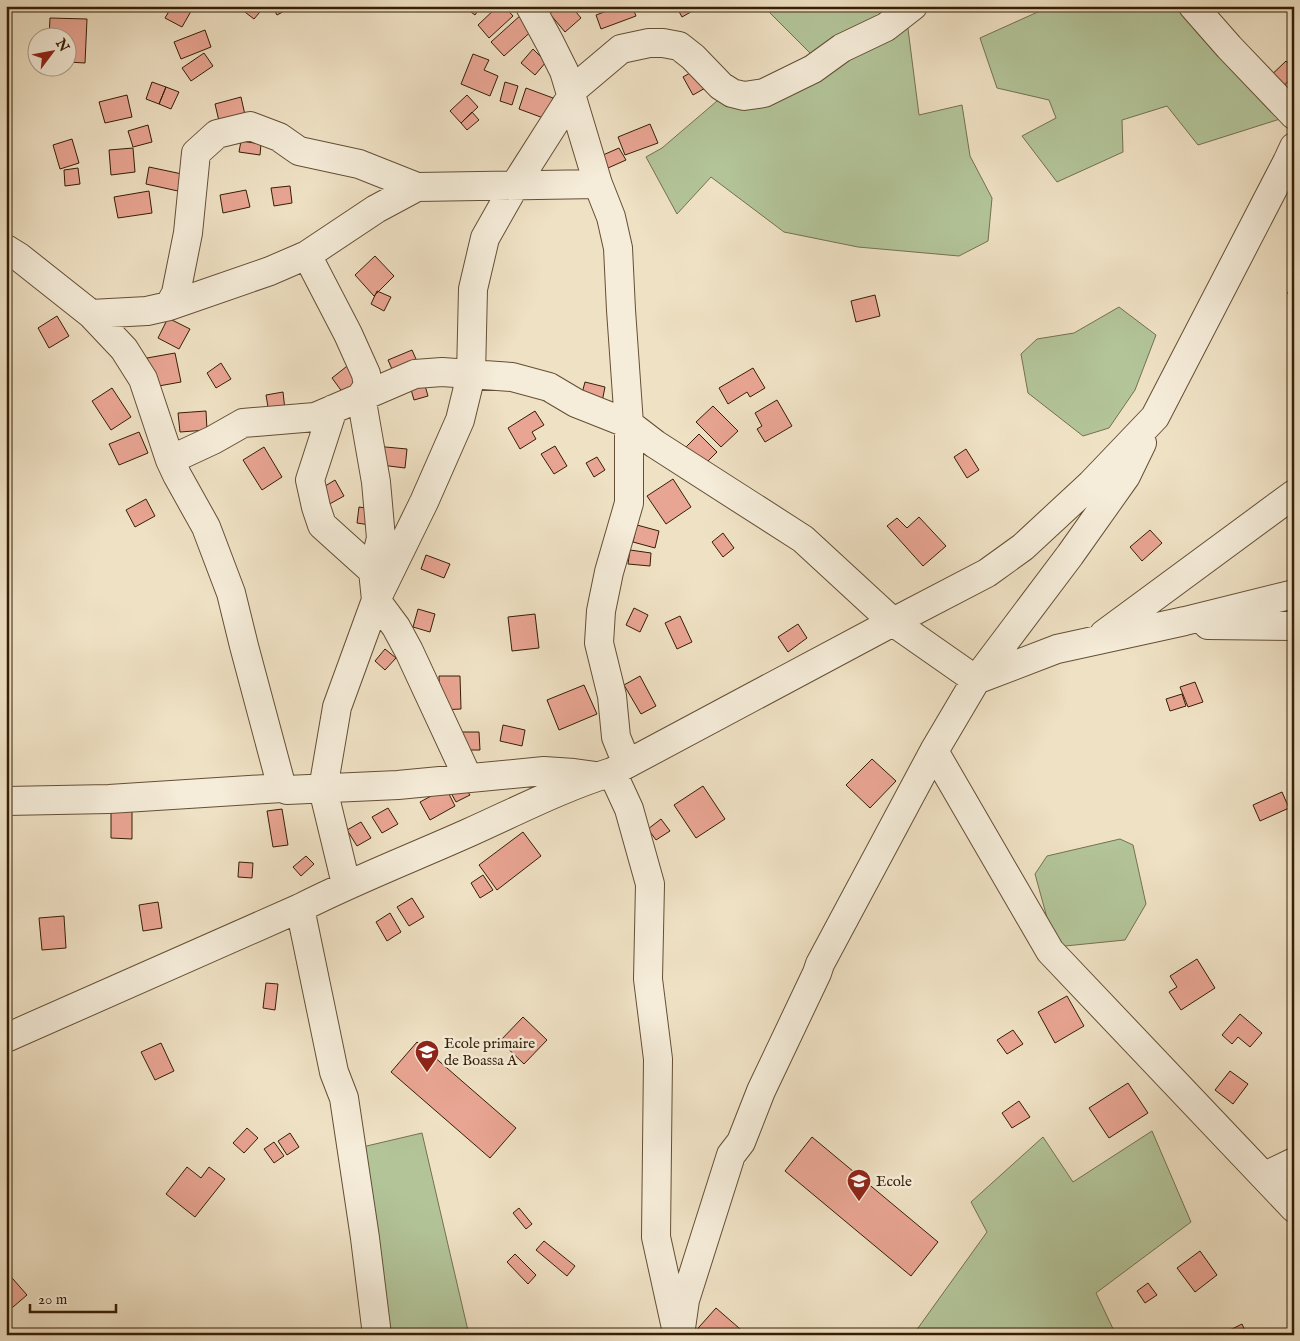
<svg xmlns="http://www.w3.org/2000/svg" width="1300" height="1341" viewBox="0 0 1300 1341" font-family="'IM FELL English',serif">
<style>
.green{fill:#b3c499;stroke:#74714f}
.building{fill:#e9a593;stroke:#351e05}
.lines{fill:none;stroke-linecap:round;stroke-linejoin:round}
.street-casing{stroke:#644f35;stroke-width:30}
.street{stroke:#f5ecd9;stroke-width:28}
.labels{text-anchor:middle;stroke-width:5;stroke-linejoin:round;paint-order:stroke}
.poi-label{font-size:15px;fill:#351e05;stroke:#f5ecd9;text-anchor:start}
</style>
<rect width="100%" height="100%" fill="#efe1c4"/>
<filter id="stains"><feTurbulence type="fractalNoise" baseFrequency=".004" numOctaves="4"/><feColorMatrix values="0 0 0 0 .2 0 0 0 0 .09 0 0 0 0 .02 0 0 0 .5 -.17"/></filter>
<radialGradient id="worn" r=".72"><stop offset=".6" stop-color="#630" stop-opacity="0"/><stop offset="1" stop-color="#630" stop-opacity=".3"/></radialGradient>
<path class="green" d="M766,6h159l-19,7 13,102 43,-10 8,51 22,42 -4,43 -29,15 -101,-9 -74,-15 -73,-55 -34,37 -31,-57 16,-9 55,-47 69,-18 31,-23 -51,-51z
M1051,6h125l62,59 42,54 -82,26 -31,-39 -45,14 1,32 -66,30 -35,-46 34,-18 -7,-18 -52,-12 -17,-50z
M1119,307l37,28 -21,55 -26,38 -26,8 -55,-43 -7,-39 16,-15 37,-6z
M1120,839l13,6 13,59 -21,36 -70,7 -20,-73 12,-18z
M1152,1131l39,91 -95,71 20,42h-203l74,-103 -16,-30 72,-65 30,45z
M422,1133l47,202h-101l-27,-183z"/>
<path class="building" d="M28,6h14l-10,6z
M172,6h22l-12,21 -17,-9z
M237,6h28l-11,13z
M272,6h17l1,2 -13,7z
M463,6h18l-6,9z
M498,6h6l9,10 -24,22 -11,-13z
M558,6h13l10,12 -16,14 -15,-18z
M620,6h12l4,10 -35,13 -5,-14z
M676,6h18l2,3 -14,8z
M522,14l13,14 -31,28 -13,-14z
M50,18l37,1 -2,44 -17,-1v-24h-19z
M205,30l6,17 -30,12 -7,-17z
M533,49l13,13 -11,13 -14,-12z
M204,53l9,13 -22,15 -9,-13z
M473,54l16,6 -5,10 14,6 -8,20 -29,-12z
M1286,61l8,8v7l-19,18 -11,-12z
M697,69l10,18 -14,8 -10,-18z
M152,82l14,5 -7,17 -13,-5z
M505,82l13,4 -6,19 -12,-4z
M6,84h4l1,13h-5z
M166,87l13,5 -8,17 -12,-5z
M526,88l27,10 -7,21 -27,-10z
M127,95l5,22 -27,6 -6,-21z
M467,95l11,12 -17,16 -11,-12z
M241,97l4,18 -26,6 -4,-17z
M472,112l7,8 -12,10 -6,-7z
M650,124l8,19 -33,12 -7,-18z
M148,125l4,17 -19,5 -5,-16z
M72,139l7,24 -19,6 -7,-24z
M241,141l20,3 -1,11 -21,-3z
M133,148l2,24 -24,3 -2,-25z
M619,148l7,12 -18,8 -5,-13z
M149,167l33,7 -4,17 -32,-7z
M78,168l2,16 -15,2 -1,-16z
M290,186l2,17 -18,3 -3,-18z
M246,190l4,17 -27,6 -3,-18z
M149,191l3,22 -34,5 -4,-21z
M375,256l19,20 -20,20 -19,-21z
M1294,285v13l-7,-5z
M377,291l14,6 -7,14 -13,-7z
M875,295l5,21 -24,6 -5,-21z
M57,316l12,20 -20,12 -11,-20z
M168,318l22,11 -11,20 -21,-11z
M412,350l7,16 -24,10 -7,-16z
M175,353l6,29 -28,5 -6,-29z
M221,363l10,16 -15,9 -9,-15z
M351,363l11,14 -19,16 -11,-15z
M753,368l12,20 -15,9 -3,-5 -19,12 -9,-16z
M422,375l6,21 -14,4 -6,-21z
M585,382l20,5 -3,15 -21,-5z
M112,388l19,29 -20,13 -19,-29z
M283,392l2,18 -16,3 -3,-18z
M777,400l15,26 -27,16 -8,-13 5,-3 -7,-13z
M713,406l25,25 -17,16 -25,-25z
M206,411l1,19 -27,2 -2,-19z
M535,411l9,14 -12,7 4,7 -16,10 -12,-21z
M139,432l9,21 -29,12 -10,-21z
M699,434l18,18 -17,17 -18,-18z
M375,446l32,3 -2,19 -32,-4z
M555,446l12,20 -13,8 -13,-20z
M264,447l18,30 -20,13 -19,-30z
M966,449l13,21 -12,8 -13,-21z
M597,457l8,13 -11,7 -8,-14z
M673,479l18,28 -25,17 -19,-28z
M335,480l9,16 -18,10 -9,-15z
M146,499l9,17 -20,11 -9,-17z
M359,507l13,2 -2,16 -13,-2z
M919,517l27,29 -23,20 -36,-40 10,-8 10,10z
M637,525l22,6 -4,17 -22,-6z
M1150,530l12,13 -20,18 -12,-14z
M723,533l11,15 -11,9 -11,-15z
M630,550l21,3 -1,13 -22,-2z
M426,555l24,9 -6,14 -23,-9z
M634,608l14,7 -8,17 -14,-7z
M418,609l17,5 -5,18 -17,-5z
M535,614l4,34 -27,3 -4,-34z
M680,616l12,26 -15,7 -12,-26z
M798,624l9,14 -19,14 -10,-15z
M385,649l11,9 -11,12 -10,-9z
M439,676h21l1,33 -21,1z
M640,676l16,30 -15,8 -17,-29z
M1195,682l8,20 -15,5 -8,-20z
M584,685l13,29 -38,16 -12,-30z
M1182,694l4,12 -16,5 -4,-12z
M503,725l22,5 -3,16 -22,-5z
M455,732h24l1,18h-25z
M872,759l24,22 -26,27 -24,-23z
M464,786l6,9 -14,7 -5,-9z
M703,786l22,33 -29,19 -22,-33z
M446,788l9,18 -25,14 -10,-18z
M1282,792l7,16 -29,13 -7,-16z
M388,808l10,16 -16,9 -10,-16z
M282,809l6,36 -15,2 -6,-36z
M111,811h21v28l-21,-1z
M661,819l9,12 -14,9 -8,-11z
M361,822l10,16 -14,8 -10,-16z
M523,832l18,24 -44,34 -18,-25z
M306,856l8,8 -13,12 -8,-9z
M239,862l14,1 -1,15 -14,-1z
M483,875l10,15 -13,8 -9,-15z
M412,898l12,19 -15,9 -12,-19z
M158,902l4,26 -19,3 -4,-26z
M390,913l11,19 -14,9 -11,-19z
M64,916l2,32 -24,2 -3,-32z
M1197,959l18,29 -34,22 -12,-18 8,-5 -7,-11z
M266,983l12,1 -3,26 -12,-2z
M1067,996l17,30 -29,17 -17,-31z
M1240,1014l22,19 -12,14 -12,-10 -6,7 -10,-9z
M523,1017l24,23 -23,24 -24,-23z
M1013,1030l10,14 -16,10 -10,-14z
M417,1042l99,86 -26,30 -99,-86z
M161,1043l13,28 -19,9 -14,-28z
M1230,1071l18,13 -15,20 -18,-14z
M1128,1083l20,30 -39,25 -20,-30z
M1019,1101l11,16 -18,11 -10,-15z
M247,1128l11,10 -14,15 -11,-10z
M290,1133l9,14 -12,8 -9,-14z
M812,1137l126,105 -27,34 -126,-105z
M274,1142l10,14 -10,7 -10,-14z
M187,1167l14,11 8,-11 16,12 -30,38 -29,-23z
M519,1208l13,16 -6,5 -13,-16z
M544,1241l31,25 -8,10 -31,-26z
M1200,1251l17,24 -22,17 -18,-24z
M515,1254l21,21 -8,9 -21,-22z
M6,1271l21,24 -21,18z
M1148,1283l9,12 -12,8 -8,-12z
M716,1308l31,27h-55z
M1242,1324l5,11h-27z"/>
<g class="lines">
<defs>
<path id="street" d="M530,6l20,37 14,28 34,113 13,33 7,31 3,62 8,114 26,20 148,95 90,83 83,58 81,-31 128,-28 109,-27
M1193,6l36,41 65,68
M570,92l51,-43 28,-6h14l16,3 14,11 28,29 11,7 12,3 20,-3 49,-24 29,-21 44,-21 27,-21
M6,249l13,8 72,57 33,35 19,30 27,81 7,15 29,52 25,66 13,53 38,142
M307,255l41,79 18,40 2,12 -7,10 15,86 5,56 -8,33 3,29 -39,107 -14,82 23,95
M169,306l101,-35 37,-16 69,-46 41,-22
M91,314l56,-3 22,-5 7,-13 12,-60 8,-80 21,-19 33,-8 29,11 20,14 60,13 58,23 181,-3
M333,409l-23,71 6,27 6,18 51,46
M170,460l43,-20 30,-17 72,-6 100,-43 27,-2 70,5 37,10 27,16 53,21v79l-20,69 -8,39 -2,32 13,53 4,41 11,27
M1208,625l86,1
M1104,634l190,-140
M934,751l116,200 244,257
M612,772l17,37 21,75 -2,95 10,80 -2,178 20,91
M468,778l-59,-127 -13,-24 -20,-27 48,-98 36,-82 11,-45 2,-86 12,-51 30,-53 56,-88
M6,801l103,-2 173,-11 5,2 111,-5 146,-14 30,2 22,3
M300,908l34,164 10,26 21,140 12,97
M6,1038l294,-130c55,-28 112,-50 168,-75 47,-21 95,-46 144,-61l281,-150 94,-49 36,-26 68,-63 64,-67 132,-255 7,-15
M1265,1176l29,-14
M680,1335l5,-35 46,-145 10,-13 20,-51 56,-118 3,-9 114,-213 42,-71 94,-125 56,-79 16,-33"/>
</defs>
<use href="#street" class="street-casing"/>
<use href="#street" class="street"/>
</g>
<defs>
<symbol id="school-pin" viewBox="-11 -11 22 30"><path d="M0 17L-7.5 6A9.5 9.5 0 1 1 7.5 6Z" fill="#8f2418" stroke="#f5ecd9"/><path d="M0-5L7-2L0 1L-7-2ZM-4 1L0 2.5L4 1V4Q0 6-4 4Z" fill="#fff"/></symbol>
</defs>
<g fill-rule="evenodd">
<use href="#school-pin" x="413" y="1038" width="28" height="38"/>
<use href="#school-pin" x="845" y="1167" width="28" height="38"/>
</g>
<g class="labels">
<g class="poi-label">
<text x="444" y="1048">Ecole primaire<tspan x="444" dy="17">de Boassa A</tspan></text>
<text x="876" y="1186">Ecole</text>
</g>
</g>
<rect width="1300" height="1341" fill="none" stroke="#efe1c4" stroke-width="25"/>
<rect x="8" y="8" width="1285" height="1326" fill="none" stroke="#351e05" stroke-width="2.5"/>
<rect x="12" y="12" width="1275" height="1316" fill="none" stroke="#351e05"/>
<g transform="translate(52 52) rotate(58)"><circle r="24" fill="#f5ecd9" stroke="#a89a84"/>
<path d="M0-4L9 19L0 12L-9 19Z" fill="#8f2418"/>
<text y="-8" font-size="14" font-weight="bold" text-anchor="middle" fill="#351e05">N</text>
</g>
<path d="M30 1304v8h86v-8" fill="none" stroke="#351e05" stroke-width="2.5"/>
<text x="38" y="1304" font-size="15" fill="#351e05" stroke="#f5ecd9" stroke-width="4" paint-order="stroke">20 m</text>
<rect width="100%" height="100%" filter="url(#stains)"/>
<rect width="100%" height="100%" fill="url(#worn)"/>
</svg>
